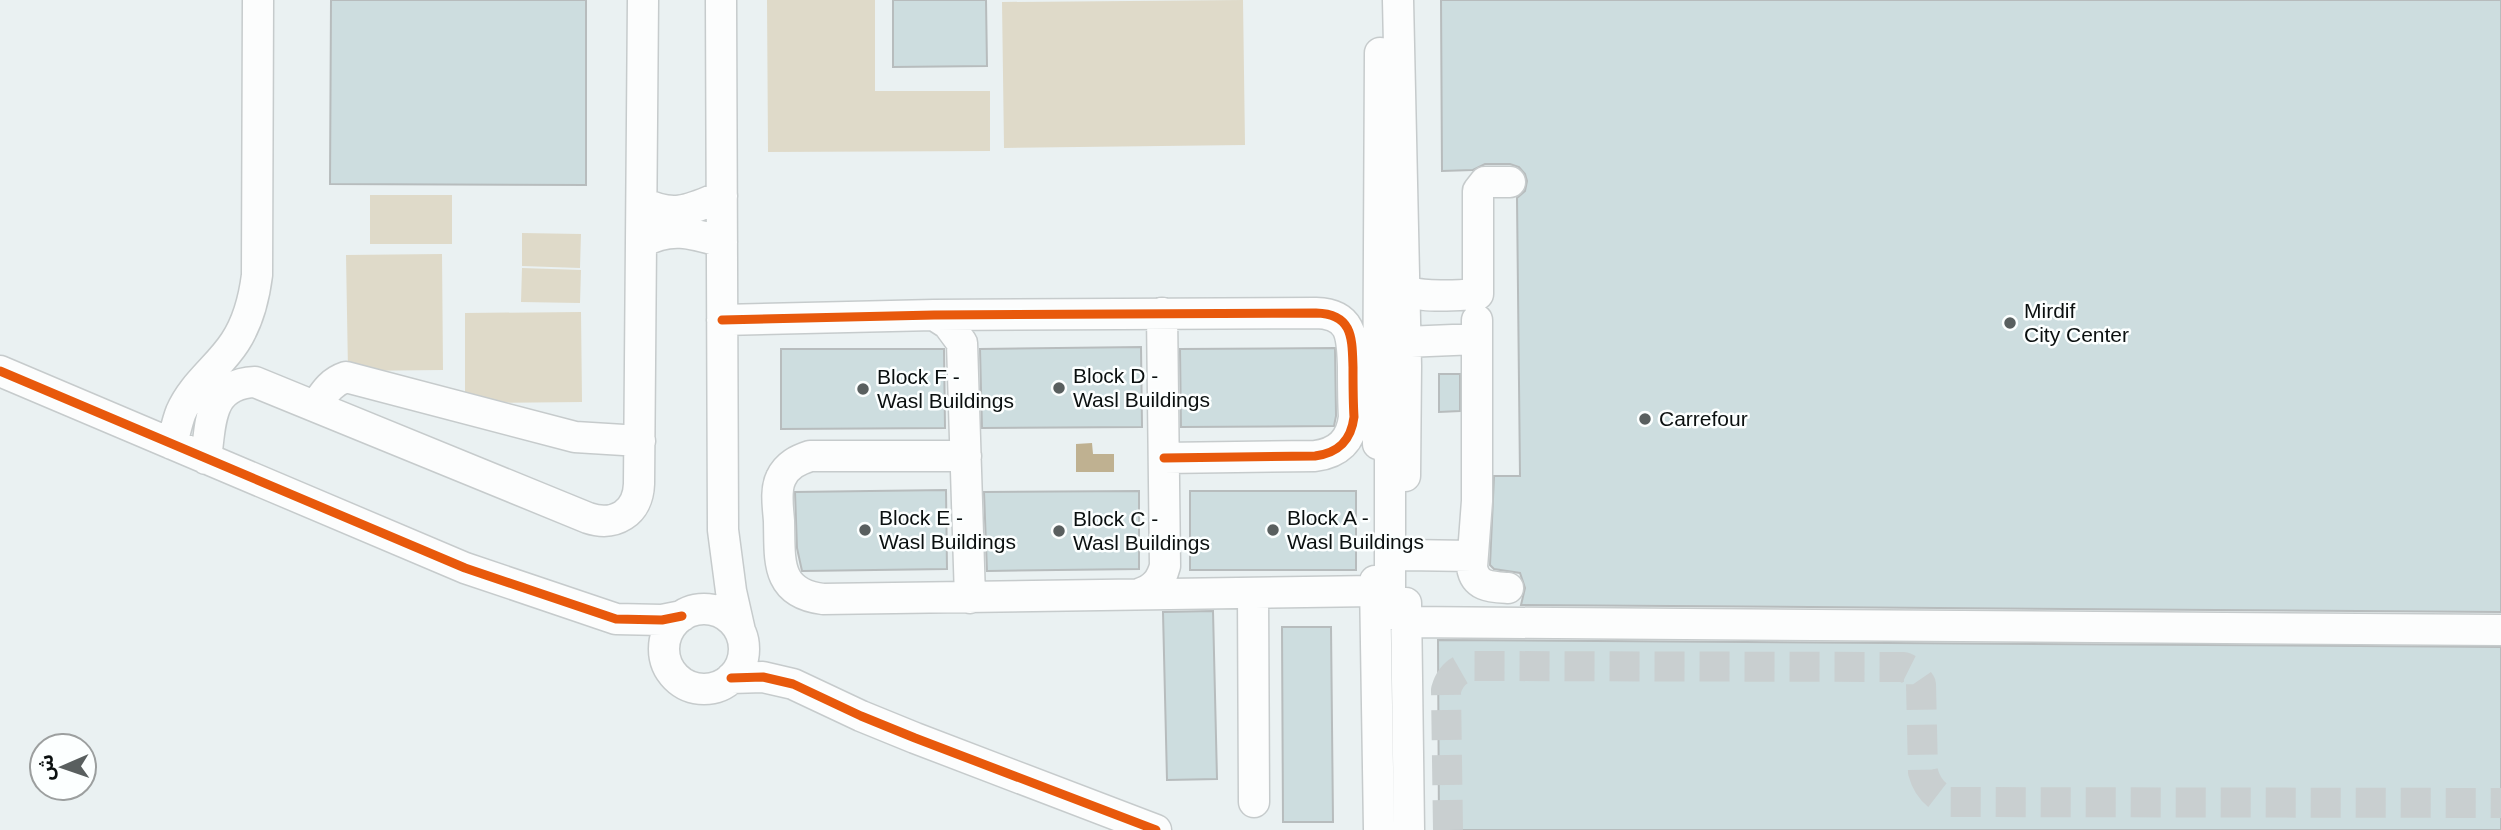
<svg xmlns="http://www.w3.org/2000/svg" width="2501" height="830" viewBox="0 0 2501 830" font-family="Arial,'Noto Sans Arabic',sans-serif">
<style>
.green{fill:#dfdac9}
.water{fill:#bfb191}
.building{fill:#cddddf;stroke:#b7bcbd;stroke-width:2}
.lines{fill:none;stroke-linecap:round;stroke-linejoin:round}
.minor-tunnel{stroke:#c9cfd0;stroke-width:30;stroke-dasharray:30 15;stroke-linecap:butt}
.minor-casing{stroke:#c6cbcc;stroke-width:33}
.minor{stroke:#fcfdfd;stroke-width:30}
.cycleway-casing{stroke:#fcffff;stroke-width:13}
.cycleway{stroke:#e8590c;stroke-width:9}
.poi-dot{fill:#595f5f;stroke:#fcffff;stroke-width:2.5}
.labels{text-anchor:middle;stroke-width:5;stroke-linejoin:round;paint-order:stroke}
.poi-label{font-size:21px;fill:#0b1010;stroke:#fcffff;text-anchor:start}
</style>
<rect width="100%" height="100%" fill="#eaf1f2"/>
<path class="green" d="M767,0h108v91h115v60l-222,1z
M1243,0l2,145 -241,3 -2,-146z
M370,195h82v49h-82z
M522,233l59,1 -1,34 -58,-2z
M442,254l1,116 -95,1 -2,-116z
M522,268l59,2 -1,33 -59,-1z
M581,312l1,90 -117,1v-90z"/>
<path class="water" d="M1092,443l1,11h21v18h-38v-28z"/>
<path class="building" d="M331,0h255v185l-256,-1z
M893,0h93l1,66 -94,1z
M1441,0h1060v612l-980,-7 4,-17 -5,-15 -26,-4 -4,-4 4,-89h26l-3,-278 8,-7 2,-10 -2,-7 -6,-7 -9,-3h-25l-12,6 -31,1z
M1141,347l1,80 -160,1 -2,-79z
M1335,348l1,68 -2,10 -153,1 -1,-78z
M781,349h163l1,79 -164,1z
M1439,374h21v37l-21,1z
M946,490l1,79 -145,2 -5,-23 -2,-56z
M1139,491v78l-152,2 -3,-79z
M1190,491h166v79h-166z
M1213,611l4,168 -50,1 -4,-168z
M1282,627h49l2,195h-50z
M1438,640l1063,7v183h-1062z"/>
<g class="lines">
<path class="minor-tunnel" d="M1448,830l-2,-140c4,-14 12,-21 26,-24l432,1 8,4 9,13 2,88c4,15 12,24 27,30l551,1"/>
<defs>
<path id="minor" d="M721,0l2,530 8,61 9,40
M1398,0l8,366 -1,110
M642,202c32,17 49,7 80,-6
M641,243c29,-17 51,-10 81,-1
M1390,278c14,24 63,17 88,16v-103l7,-9h25
M934,315l14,9 14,19 8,255
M722,320l212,-5 382,-2c37,1 36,25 37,54 0,17 0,34 1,50 -3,24 -16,36 -39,39l-151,2
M1477,320v181l-5,66c3,20 19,20 36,21
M1405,342l72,-3
M0,371l465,197 151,51 46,1 20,-4
M316,405c9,-13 15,-23 30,-28l229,60 65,4
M1378,425l10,22 2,12v141l5,13 11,9 1095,8
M172,444c3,-11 5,-22 9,-32 12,-28 38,-45 54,-70 13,-20 19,-43 22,-67l1,-275
M1378,444l2,-391
M966,456h-156c-12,4 -23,9 -29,22 -6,12 -3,29 -2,43 1,39 -4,72 44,78l552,-8
M206,459c5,-36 2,-75 49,-77l333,136c27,9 50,-5 51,-34l4,-484
M1405,555l67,1
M1375,581l4,249
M1253,593l1,209
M1139,594c15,-5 22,-13 26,-28l-3,-253
M1406,603l3,227
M664 649a40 40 0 1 1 80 0a40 40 0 1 1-80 0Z
M731,678l32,-1 30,7 68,32 54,22 241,92"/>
</defs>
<use href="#minor" class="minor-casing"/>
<use href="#minor" class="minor"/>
<defs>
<path id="cycleway" d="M722,320l212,-5 382,-2c37,1 36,25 37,54 0,17 0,34 1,50 -3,24 -16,36 -39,39l-151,2
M0,371l465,197 151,51 46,1 20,-4
M731,678l32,-1 30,7 68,32 54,22 241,92"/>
</defs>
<use href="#cycleway" class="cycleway-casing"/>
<use href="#cycleway" class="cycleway"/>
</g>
<g class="poi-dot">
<circle cx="2010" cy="323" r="7"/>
<circle cx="1059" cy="388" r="7"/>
<circle cx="863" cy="389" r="7"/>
<circle cx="1645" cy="419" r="7"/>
<circle cx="865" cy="530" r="7"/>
<circle cx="1273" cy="530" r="7"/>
<circle cx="1059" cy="531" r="7"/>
</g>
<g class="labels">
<g class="poi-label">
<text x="2024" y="318">Mirdif<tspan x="2024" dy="24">City Center</tspan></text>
<text x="1073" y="383">Block D -<tspan x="1073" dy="24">Wasl Buildings</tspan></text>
<text x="877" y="384">Block F -<tspan x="877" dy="24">Wasl Buildings</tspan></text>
<text x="1659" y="426">Carrefour</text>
<text x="879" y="525">Block E -<tspan x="879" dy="24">Wasl Buildings</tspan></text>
<text x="1287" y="525">Block A -<tspan x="1287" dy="24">Wasl Buildings</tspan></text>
<text x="1073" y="526">Block C -<tspan x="1073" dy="24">Wasl Buildings</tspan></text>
</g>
</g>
<g transform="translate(63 767) rotate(268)"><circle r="33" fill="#fcffff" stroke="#9c9f9f" stroke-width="2"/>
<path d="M0-5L12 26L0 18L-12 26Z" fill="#595f5f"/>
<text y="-10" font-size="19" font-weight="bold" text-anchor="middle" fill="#0b1010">ش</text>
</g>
</svg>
